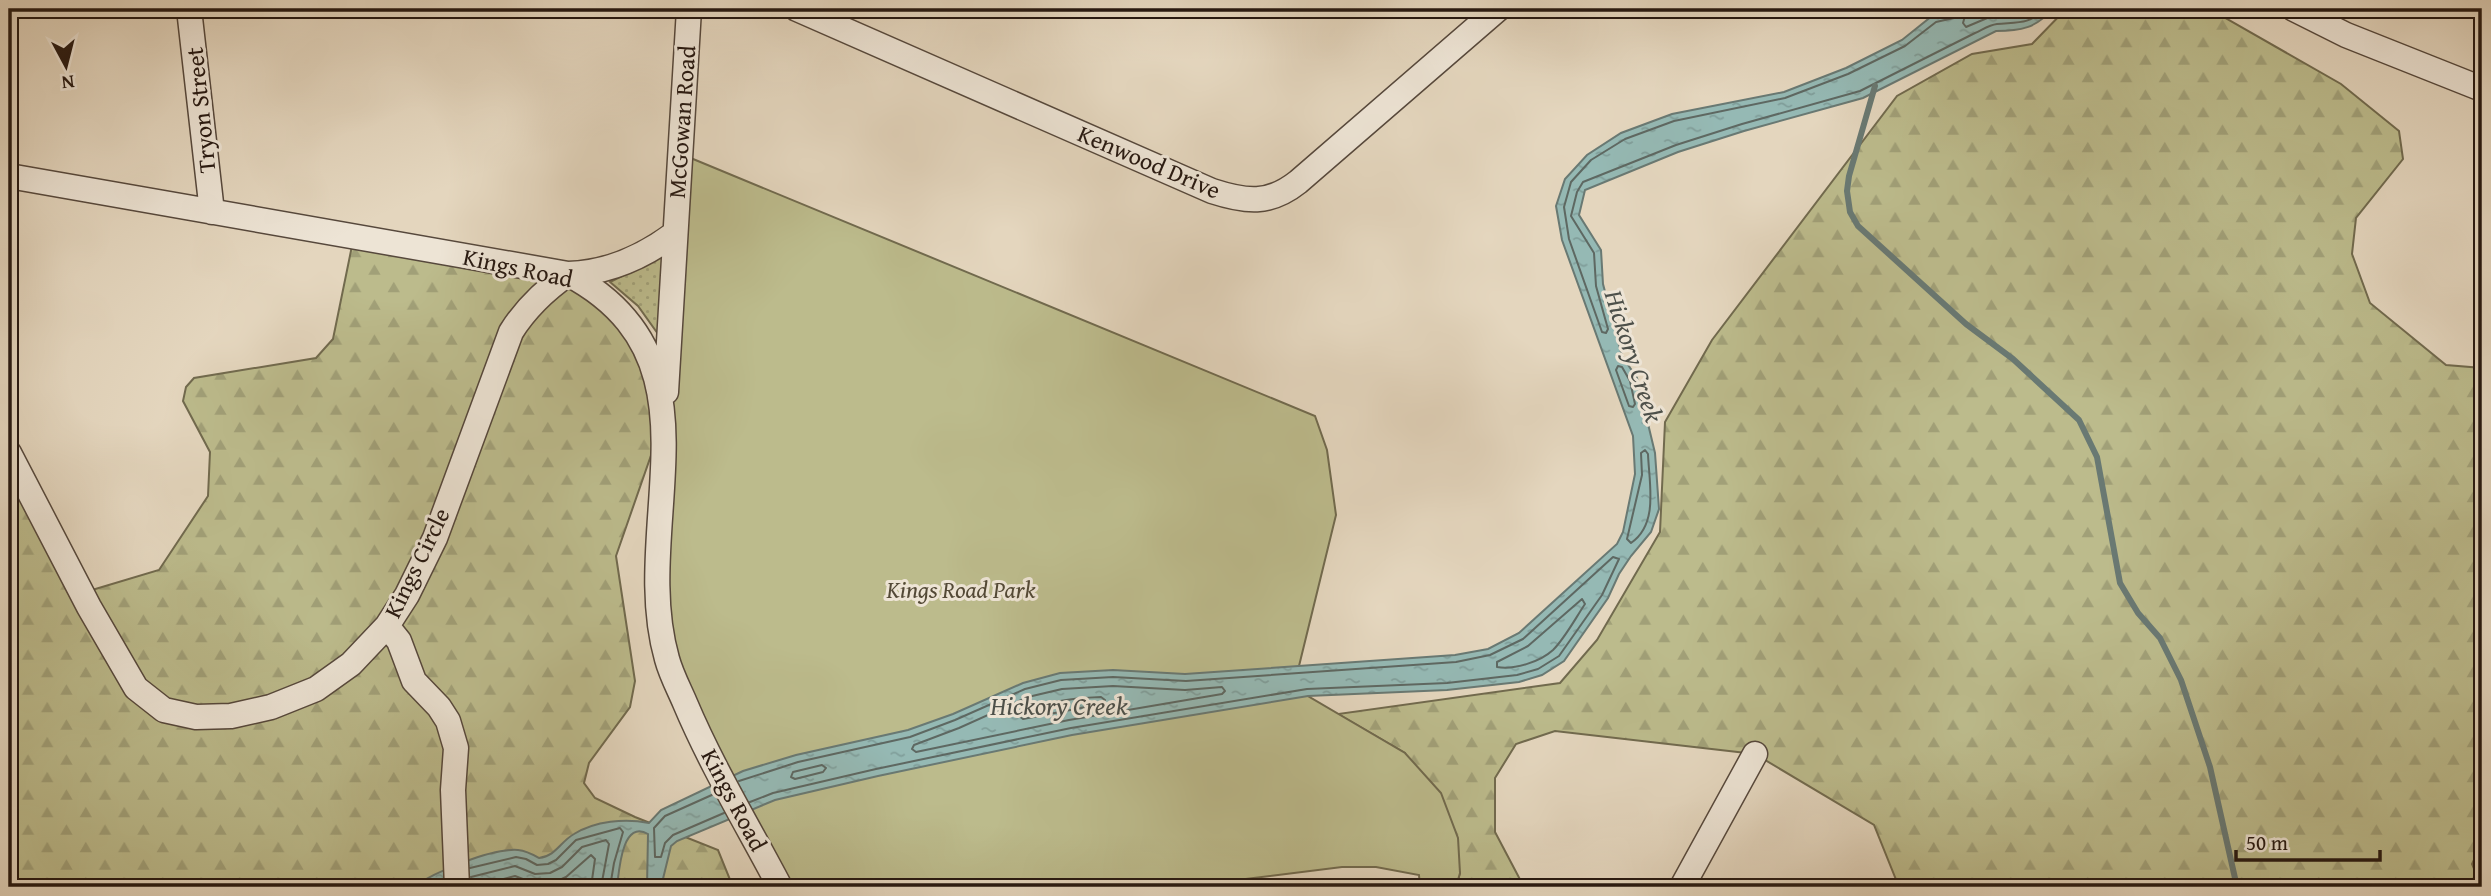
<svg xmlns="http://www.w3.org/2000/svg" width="2491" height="896" viewBox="0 0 2491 896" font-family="'Gentium Book Plus',serif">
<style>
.grass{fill:url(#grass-dots);stroke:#716a4e;stroke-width:2}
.forest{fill:url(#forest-firs);stroke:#716a4e;stroke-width:2}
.park{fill:#bcbb8c;stroke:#716a4e;stroke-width:2}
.water{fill:url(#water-ripples);stroke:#697973;stroke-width:2}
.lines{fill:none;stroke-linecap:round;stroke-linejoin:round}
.shore{stroke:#5e6862;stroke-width:2}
.stream{stroke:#697973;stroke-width:6}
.minor-casing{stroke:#56483c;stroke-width:27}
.minor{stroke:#ede4d5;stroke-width:24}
.labels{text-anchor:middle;stroke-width:6;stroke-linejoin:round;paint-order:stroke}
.street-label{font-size:24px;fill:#261811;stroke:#ede4d5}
.park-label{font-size:24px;font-style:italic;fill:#534936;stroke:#ede4d5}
.water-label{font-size:26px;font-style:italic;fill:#4d504a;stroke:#ede4d5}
</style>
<defs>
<pattern id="grass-dots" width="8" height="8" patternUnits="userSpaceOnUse" patternTransform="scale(1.75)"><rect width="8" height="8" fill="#bcbb8c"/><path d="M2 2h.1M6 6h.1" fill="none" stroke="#a1a078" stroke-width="1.8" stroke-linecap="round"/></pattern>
<pattern id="forest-firs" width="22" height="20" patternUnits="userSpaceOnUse" patternTransform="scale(1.75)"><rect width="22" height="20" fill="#bcbb8c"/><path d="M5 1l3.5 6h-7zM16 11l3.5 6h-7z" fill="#a1a078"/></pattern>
<pattern id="water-ripples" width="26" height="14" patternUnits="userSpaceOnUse" patternTransform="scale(1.75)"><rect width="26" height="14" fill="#95b9b4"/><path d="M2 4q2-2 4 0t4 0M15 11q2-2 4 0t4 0" fill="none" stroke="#809e9a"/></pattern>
</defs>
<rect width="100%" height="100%" fill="#e4d6be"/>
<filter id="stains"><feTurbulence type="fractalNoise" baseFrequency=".00286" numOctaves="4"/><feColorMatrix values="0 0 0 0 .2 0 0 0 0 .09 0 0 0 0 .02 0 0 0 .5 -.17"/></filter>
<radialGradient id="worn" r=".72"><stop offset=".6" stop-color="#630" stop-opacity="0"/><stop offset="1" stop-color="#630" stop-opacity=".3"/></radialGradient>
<path class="grass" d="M664,255l-1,86 -25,-35 -28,-24z"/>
<path class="forest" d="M2066,9h141l6,2 128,73 58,47 4,28 -47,59 -4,36 18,49 76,62 36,3v475l-10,21 10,23h-583l-25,-62 -119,-71 -200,-23 -39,13 -21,34v54l29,55h-68l4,-14 -55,-120 -67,-39 222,-31 37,-43 63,-108 5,-110 47,-82 185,-244 75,-42 60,-10z
M354,236l214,38 48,32 48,112 -48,138 19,125 -5,26 -41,56 -5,20 11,15 40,19 83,33 15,37h-724v-434l73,140 77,-23 49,-74 2,-44 -27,-51 3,-14 8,-9 122,-20 17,-19z"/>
<path class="park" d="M681,154l634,262 12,34 9,65 -37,151 9,30 97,57 36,40 17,45 2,35 -4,14h-36l-1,-12 -43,-8h-34l-162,20h-400l-120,-260z"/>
<path class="water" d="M1976,9h76c-15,19 -32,22 -56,22l-133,67 -119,33 -66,21 -93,38 -6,25 22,35 2,34 19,72 15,22 18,75 4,56 -8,23 -20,24 -12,18 -11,24 -44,63 -22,14 -23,7 -72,8 -139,6 -236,39 -194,41 -103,24 -98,41 -6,5 -10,41h-14l1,-53c-26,-15 -29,37 -31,53h-204c22,-15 78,-39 105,-37 9,1 14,4 21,8 17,-2 21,-16 35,-24 21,-13 51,-16 75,-11l12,-13 82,-39 53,-16 112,-25 45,-16 70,-31 37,-10 53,-3 72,4 270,-19 33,-6 31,-16 98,-89 6,-12 12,-58 -2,-38 -71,-196 -6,-34 9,-27 22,-24 34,-22 51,-19 112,-22 62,-24 56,-28 30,-24z"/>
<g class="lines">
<path class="shore" d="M1959,9l-5,9 -18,4 -31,24 -57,28 -63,24 -111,23 -49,18 -34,21 -20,22 -7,25 5,32 33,93 4,1 2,-4 -12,-43 -2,-33 -23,-37 6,-24 6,-10 93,-37 66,-21 118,-33 115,-58c7,-3 14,-8 22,-9 18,-2 34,1 46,-15
M1967,9l-4,14 3,4 26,-11 22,-1 18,-6
M1618,366l4,1 8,14 5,23 -2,3 -4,-1 -13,-36z
M1645,450l3,4c1,29 11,70 -17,89l-4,-4 15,-64 -1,-22z
M1582,599l3,5c-10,15 -20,34 -32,46 -13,12 -39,20 -56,17v-5l31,-16z
M1113,686l72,4 37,-3 3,4 -3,3 -153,26 -153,32 -4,-3 2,-4 45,-17 69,-31 34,-8z
M1101,697l4,3 -3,4 -79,15 -4,-3 1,-4c26,-11 53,-14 81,-15z
M822,765l4,3 -3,4 -28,7 -4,-2 2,-5z
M739,781l59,-19 112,-25 45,-17 70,-31 36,-9 52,-3 73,4 270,-19 34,-7 33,-16 90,-82 6,2 -17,36 -43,61 -21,13 -21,6 -70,8 -140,6 -236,39 -195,41 -103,24 -23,9
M714,794l-49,22 -11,12 1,29h6l4,-14 8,-8 51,-22
M470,868l46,-11 10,2 11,6 11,-1 8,-4 20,-20 44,-12 3,4 -9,31 -4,24
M471,877l44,-11 20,8 15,-1 12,-6 20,-20 24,-7 3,4 -8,43
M473,887l42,-11 21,8 17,-1 13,-6 25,-22 4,4 -4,28"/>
<path class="stream" d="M1875,86l-26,90 -2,15 3,21 8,14 108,98 47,35 66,61 18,37 23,126 18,30 22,25 21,42 29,87 27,120"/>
<defs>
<path id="minor" d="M189,9l23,203
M797,9l415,182c34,11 57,14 86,-9l200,-173
M2294,9l52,26 136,54
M9,176l559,98c162,86 60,249 99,385 4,15 12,30 18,44 27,64 63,123 95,184
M568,274c39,-1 75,-17 106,-40
M666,392l23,-383
M9,453l80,154 47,81 28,22 32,7 35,-1 40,-9 45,-18 35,-25 36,-38 20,-31 28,-57 76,-206c15,-24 34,-42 57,-58
M387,626l12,15 15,40 25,26 9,14 8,27 -3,42 4,97
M1682,887l73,-133"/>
</defs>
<use href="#minor" class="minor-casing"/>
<use href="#minor" class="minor"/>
</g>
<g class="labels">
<g class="street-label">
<text transform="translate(201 110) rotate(-96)" y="8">Tryon Street</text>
<text transform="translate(682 122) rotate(-86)" y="8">McGowan Road</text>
<text transform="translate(1149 162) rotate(23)" y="8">Kenwood Drive</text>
<text transform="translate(518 268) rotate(12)" y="8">Kings Road</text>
<text transform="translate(417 563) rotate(-64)" y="8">Kings Circle</text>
<text transform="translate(734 800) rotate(62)" y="8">Kings Road</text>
</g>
<g class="park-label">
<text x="961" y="598">Kings Road Park</text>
</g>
<g class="water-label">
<text transform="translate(1634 356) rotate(72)" y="9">Hickory Creek</text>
<text x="1059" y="715">Hickory Creek</text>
</g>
</g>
<rect width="2491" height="896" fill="none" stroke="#e4d6be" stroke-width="35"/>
<rect x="10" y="10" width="2470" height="875" fill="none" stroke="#261811" stroke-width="3.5"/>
<rect x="18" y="18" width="2456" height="861" fill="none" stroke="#261811" stroke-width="2"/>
<g transform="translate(66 66) rotate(173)" stroke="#ede4d5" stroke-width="5" paint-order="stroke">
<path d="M0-5L12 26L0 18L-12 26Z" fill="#261811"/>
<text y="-10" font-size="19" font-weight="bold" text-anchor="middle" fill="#261811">N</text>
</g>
<path d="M2236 850v10h144v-10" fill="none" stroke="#261811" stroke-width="3.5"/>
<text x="2246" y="850" font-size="21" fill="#261811" stroke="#ede4d5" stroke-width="5" paint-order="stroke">50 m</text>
<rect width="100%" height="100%" filter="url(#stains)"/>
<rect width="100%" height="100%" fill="url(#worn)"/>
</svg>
